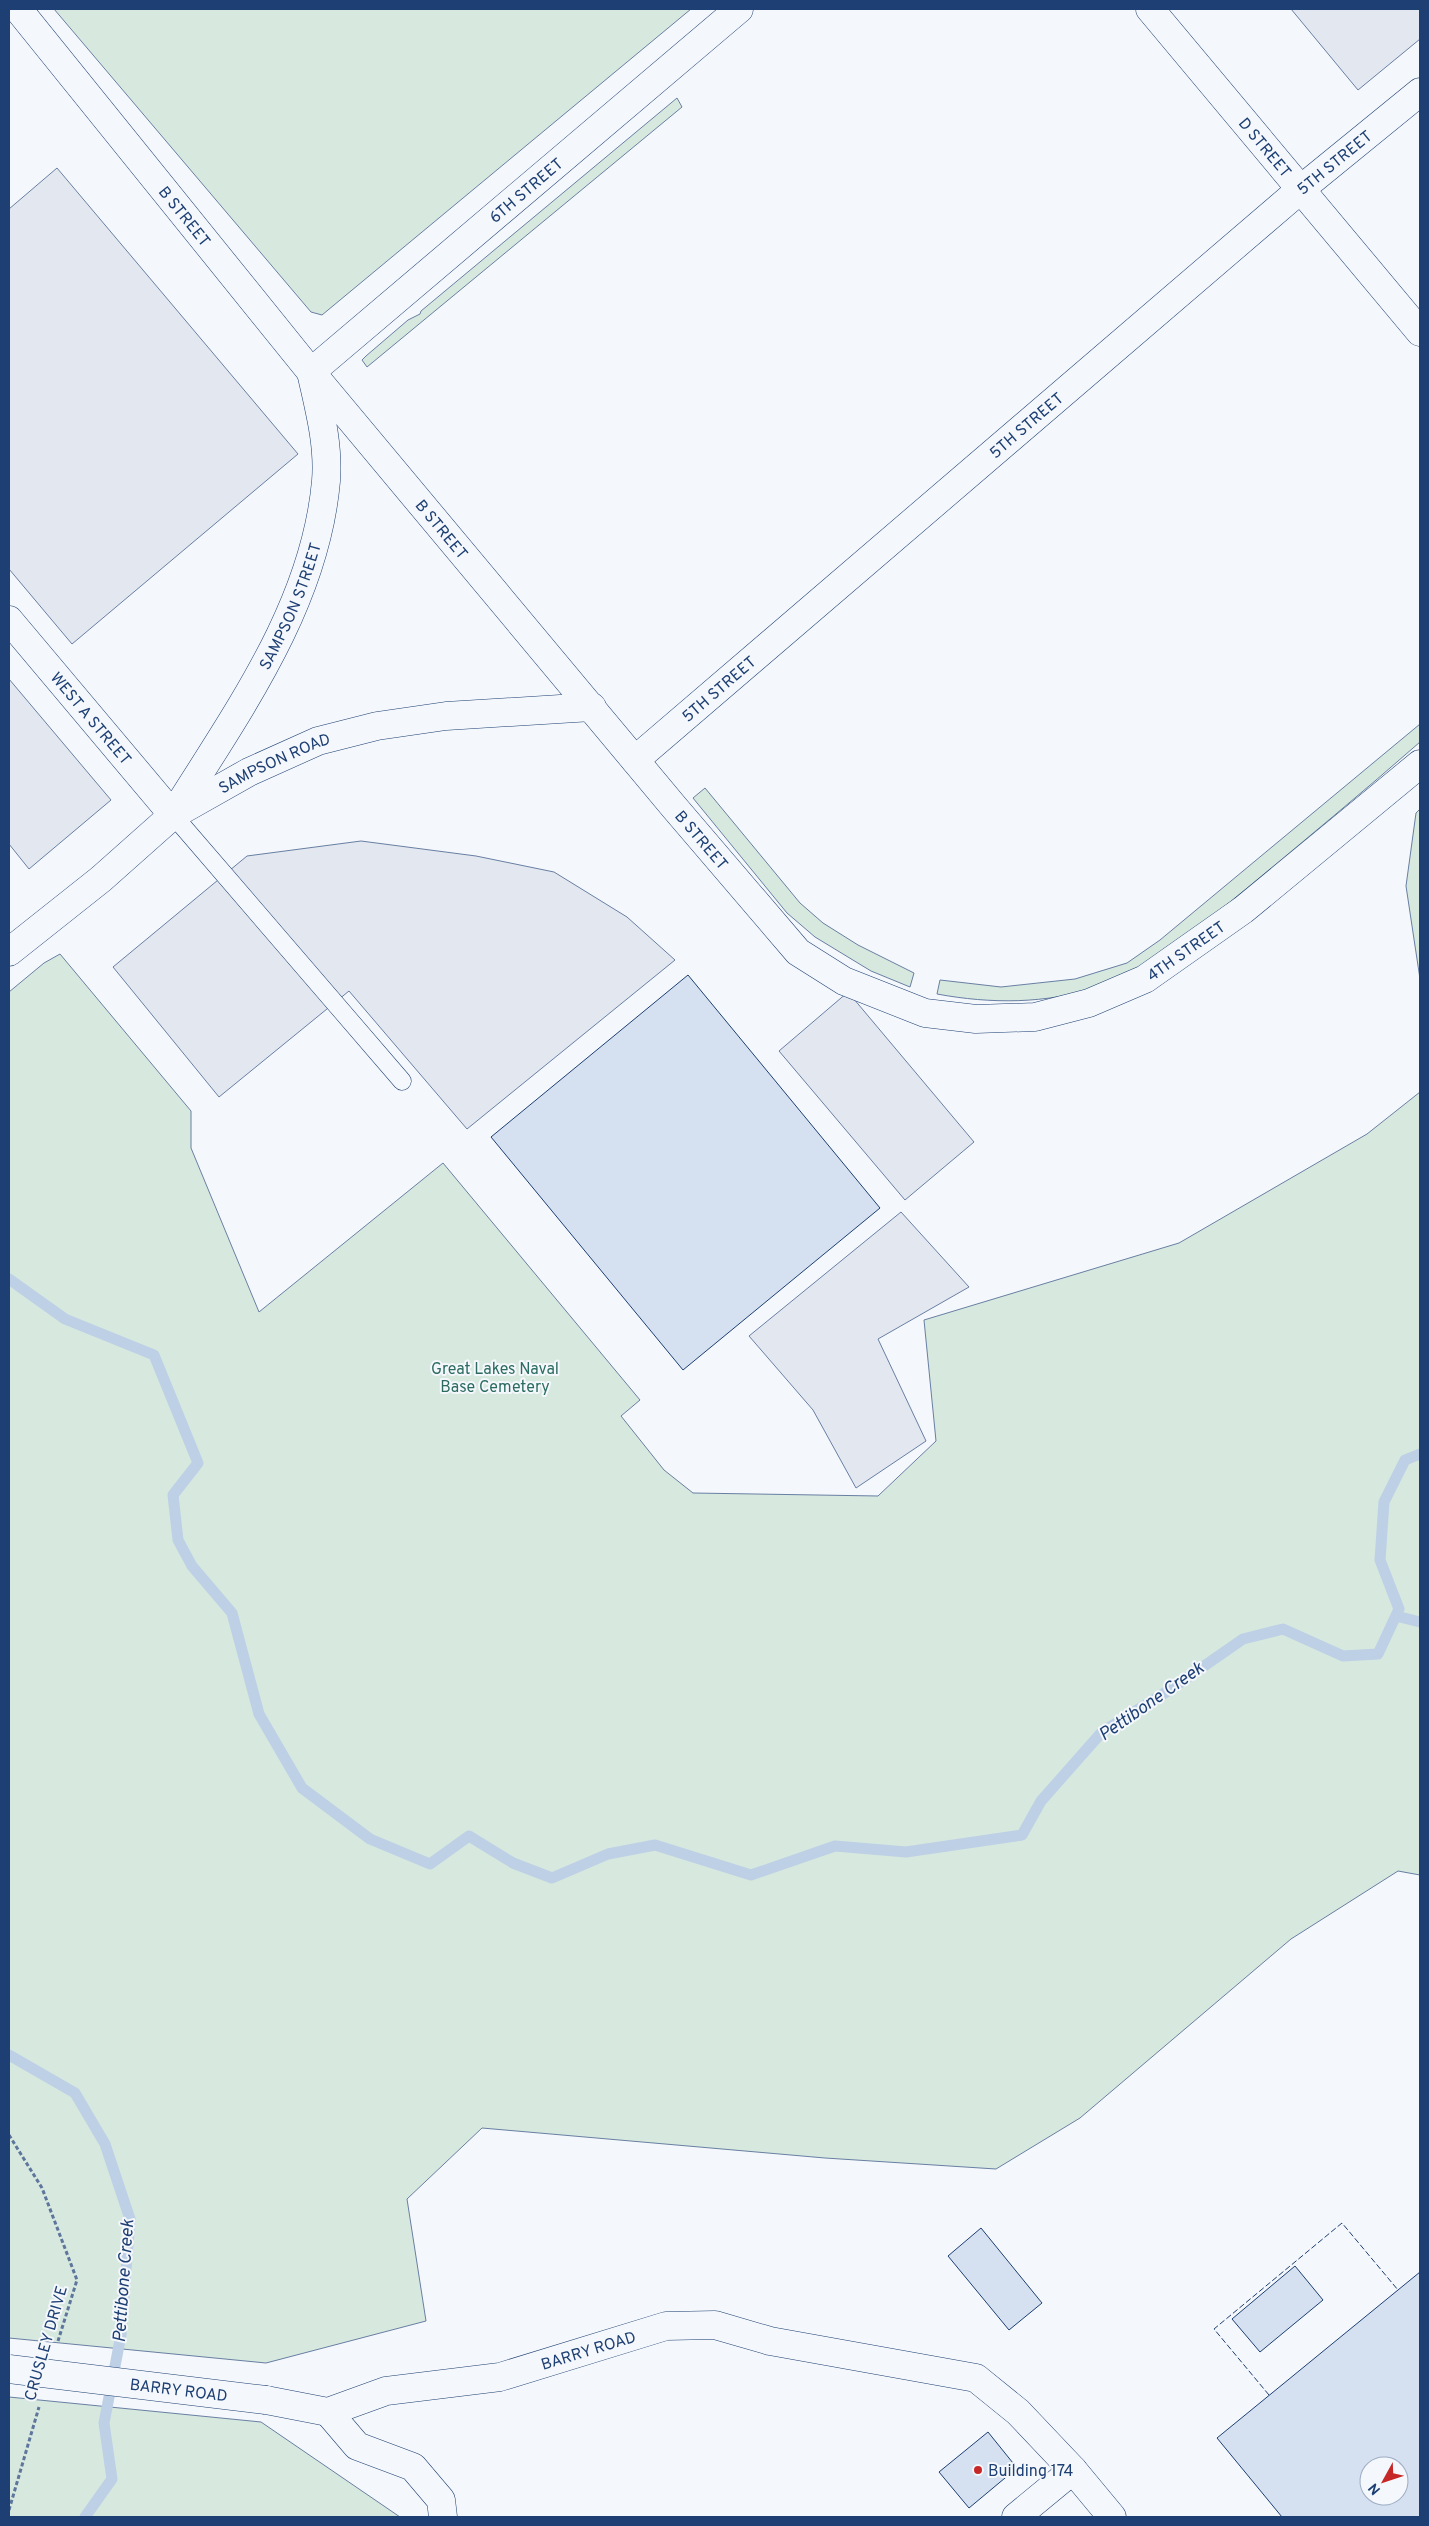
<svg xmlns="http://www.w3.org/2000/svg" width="1429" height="2526" viewBox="0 0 1429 2526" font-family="Overpass,sans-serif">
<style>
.green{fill:#d7e8df;stroke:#687fa3}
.parking{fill:#e3e8f0;stroke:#687fa3}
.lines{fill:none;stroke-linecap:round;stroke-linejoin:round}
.stream{stroke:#bed0e5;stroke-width:11}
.building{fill:#d5e0f0;stroke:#1d3f73;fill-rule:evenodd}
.lane-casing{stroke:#1d3f73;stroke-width:19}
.street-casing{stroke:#1d3f73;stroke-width:29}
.path{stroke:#5e769c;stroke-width:3;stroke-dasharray:4 2.5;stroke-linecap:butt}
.lane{stroke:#f4f7fb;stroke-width:18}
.street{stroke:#f4f7fb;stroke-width:28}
.street-bridge-casing{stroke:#1d3f73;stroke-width:29;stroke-linecap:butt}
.street-bridge{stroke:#f4f7fb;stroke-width:28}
.fence{stroke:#1d3f73;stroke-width:1;stroke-dasharray:6 2.5;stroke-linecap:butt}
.poi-dot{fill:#c62828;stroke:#f4f7fb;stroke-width:2}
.labels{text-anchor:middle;stroke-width:4;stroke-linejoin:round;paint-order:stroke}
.street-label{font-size:16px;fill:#1d3f73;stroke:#f4f7fb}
.park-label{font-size:16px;fill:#2c6c60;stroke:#f4f7fb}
.poi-label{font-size:16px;fill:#1d3f73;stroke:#f4f7fb;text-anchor:start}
.water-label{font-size:18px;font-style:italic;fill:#1d3f73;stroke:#f4f7fb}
</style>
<rect width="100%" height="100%" fill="#f4f7fb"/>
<path class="green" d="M54,9h637l-369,306 -11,-3z
M677,98l5,9 -315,260 -5,-7 4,-4 42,-36 12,-6 1,-3z
M1420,724v18c-57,50 -115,98 -174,147 -45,36 -91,79 -148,98 -52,17 -107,17 -161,7l3,-14 61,7 74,-8 52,-16 33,-23z
M705,788l95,115 23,20 35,22 56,28 -4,14 -39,-16 -56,-34 -28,-24 -94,-115z
M1420,809v170l-14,-93 10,-73z
M60,954l131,157v37l68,164 184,-149 197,237 -19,16 43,54 29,23 185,3 58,-55 -12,-121 255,-77 188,-109 53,-42v783l-22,-4 -107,68 -211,179 -84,51 -171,-11 -343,-30 -75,71 19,122 -160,42 -257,-25v-1346l35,-29z
M9,2397l252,25 139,95h-391z"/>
<path class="parking" d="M1291,9h129v30l-62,51z
M57,168l241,286 -226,190 -63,-75v-360z
M9,679l102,121 -82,69 -20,-25z
M361,841l115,15 78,16 73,45 48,43 -208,169 -118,-138 -130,106 -106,-130 134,-111z
M848,992l126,150 -69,58 -126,-149z
M901,1212l68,75 -91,52 48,102 -70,47 -43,-78 -64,-74z"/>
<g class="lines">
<path class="stream" d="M9,1279l56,40 89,36 44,108 -25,32 5,45 14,26 40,47 27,101 43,74 68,51 60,25 39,-28 44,27 39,15 56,-24 47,-9 96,30 84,-29 71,6 116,-17 19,-34 61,-69 69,-43 72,-50 40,-10 60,27 35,-2 21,-45 -19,-49 4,-58 21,-42 15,-6
M1396,1616l24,6
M9,2055l66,38 30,51 25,75 -9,116 -17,88 8,56 -27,38"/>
</g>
<path class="building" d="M688,975l192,233 -197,162 -192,-233z
M981,2228l61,75 -33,27 -61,-74z
M1295,2266l28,34 -63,52 -28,-33z
M1420,2272v245h-138l-65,-79zM1369,2466h30v30h-30z
M988,2432l29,36 -48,40 -30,-36z"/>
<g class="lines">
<defs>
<path id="lane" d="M173,815l229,266"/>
<g id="street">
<path id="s1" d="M18,9l293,363 363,435 124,145 46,29 81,32 51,6 59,-2 54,-14 56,-24 98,-69 177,-146"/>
<path id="s2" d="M1150,9l270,323"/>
<path id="s3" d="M9,620l164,195c64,-103 142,-209 153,-334 3,-37 -7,-73 -15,-109l428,-363"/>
<path id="s4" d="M635,760l666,-571 119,-97"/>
<path id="s5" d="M9,952l92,-73 72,-64 76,-43 69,-31 59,-15 69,-10 146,-9"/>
<path id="s6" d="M266,2400l62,12 58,-21 114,-14 166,-51 49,-1 55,16 206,37 42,34 55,58 39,47"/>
<path d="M328,2412l29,34 56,21 28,33 2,17"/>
<path d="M1016,2517l57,-47"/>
</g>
</defs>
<use href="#lane" class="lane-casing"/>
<use href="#street" class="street-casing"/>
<path class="path" d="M9,2135l33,53 35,92 -19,61
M9,2510l30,-103"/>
<use href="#lane" class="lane"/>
<use href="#street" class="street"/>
<defs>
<g id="street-bridge">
<path id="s7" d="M9,2369l257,31"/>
</g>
</defs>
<use href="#street-bridge" class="street-bridge-casing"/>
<use href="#street-bridge" class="street-bridge"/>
<path class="fence" d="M1269,2395l-55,-66 128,-106 56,67"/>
</g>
<circle class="poi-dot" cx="978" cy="2470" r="5"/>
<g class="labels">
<g class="street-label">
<text dy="6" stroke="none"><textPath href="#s2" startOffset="180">D STREET</textPath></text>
<text dy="6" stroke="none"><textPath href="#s4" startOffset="920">5TH STREET</textPath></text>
<text dy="6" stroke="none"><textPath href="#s3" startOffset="1018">6TH STREET</textPath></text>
<text dy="6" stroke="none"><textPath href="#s1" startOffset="266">B STREET</textPath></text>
<text dy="6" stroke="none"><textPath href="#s4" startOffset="515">5TH STREET</textPath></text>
<text dy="6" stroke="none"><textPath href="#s1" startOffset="671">B STREET</textPath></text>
<text dy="6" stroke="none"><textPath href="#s3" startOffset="495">SAMPSON STREET</textPath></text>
<text dy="6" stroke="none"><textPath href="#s4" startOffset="110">5TH STREET</textPath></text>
<text dy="6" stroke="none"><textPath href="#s3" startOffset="128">WEST A STREET</textPath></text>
<text dy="6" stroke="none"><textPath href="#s5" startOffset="328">SAMPSON ROAD</textPath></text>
<text dy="6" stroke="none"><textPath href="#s1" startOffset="1076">B STREET</textPath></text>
<text dy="6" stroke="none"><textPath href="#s1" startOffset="1642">4TH STREET</textPath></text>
<text transform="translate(45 2343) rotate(-74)" y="6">CRUSLEY DRIVE</text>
<text dy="6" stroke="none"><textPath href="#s6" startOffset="332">BARRY ROAD</textPath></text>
<text dy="6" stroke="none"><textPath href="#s7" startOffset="171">BARRY ROAD</textPath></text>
</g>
<g class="park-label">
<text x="495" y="1374">Great Lakes Naval<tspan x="495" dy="18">Base Cemetery</tspan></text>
</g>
<g class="poi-label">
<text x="988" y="2476">Building 174</text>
</g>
<g class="water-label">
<text transform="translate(1151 1701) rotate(-35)" y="6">Pettibone Creek</text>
<text transform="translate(123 2281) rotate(-86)" y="6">Pettibone Creek</text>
</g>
</g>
<rect width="1429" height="2526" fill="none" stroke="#1d3f73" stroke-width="20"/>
<g transform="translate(1384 2481) rotate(230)"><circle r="24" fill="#f4f7fb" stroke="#9eadc5"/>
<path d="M0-4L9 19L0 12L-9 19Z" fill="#c62828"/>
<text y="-8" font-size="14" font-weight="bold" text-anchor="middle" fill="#1d3f73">N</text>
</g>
</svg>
